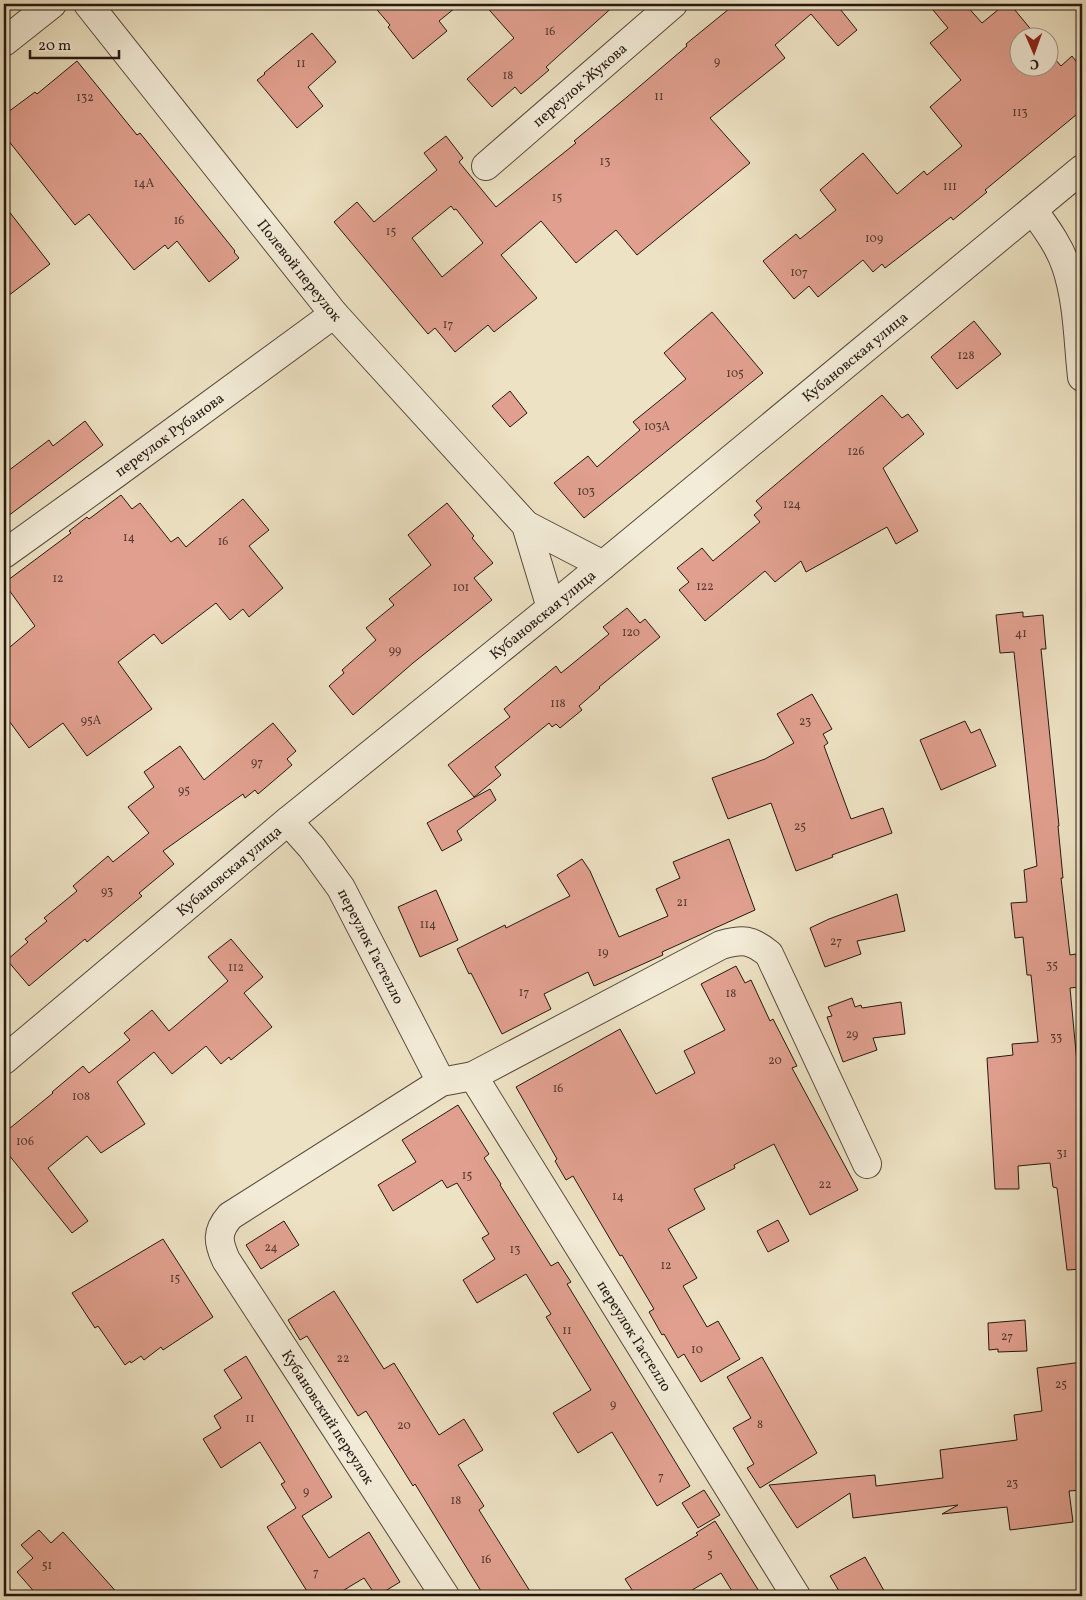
<svg xmlns="http://www.w3.org/2000/svg" width="1086" height="1600" viewBox="0 0 1086 1600" font-family="Vollkorn,serif">
<style>
.building{fill:#e1a08f;stroke:#251812;fill-rule:evenodd}
.lines{fill:none;stroke-linecap:round;stroke-linejoin:round}
.minor-casing{stroke:#574a3e;stroke-width:30}
.tertiary-casing{stroke:#574a3e;stroke-width:30}
.minor{stroke:#f3ecd8;stroke-width:28}
.tertiary{stroke:#f3ecd8;stroke-width:28}
.labels{text-anchor:middle;stroke-width:4.5;stroke-linejoin:round;paint-order:stroke}
.number-label{font-size:12px;fill:#543a31}
.street-label{font-size:15px;fill:#251812;stroke:#f3ecd8}
</style>
<rect width="100%" height="100%" fill="#ede2c3"/>
<filter id="stains"><feTurbulence type="fractalNoise" baseFrequency=".004" numOctaves="4"/><feColorMatrix values="0 0 0 0 .2 0 0 0 0 .09 0 0 0 0 .02 0 0 0 .5 -.17"/></filter>
<radialGradient id="worn" r=".72"><stop offset=".6" stop-color="#630" stop-opacity="0"/><stop offset="1" stop-color="#630" stop-opacity=".3"/></radialGradient>
<path class="building" d="M372,4h88l-21,17 8,10 -34,28 -25,-32 2,-2z
M484,4h132l-70,63 3,3 -28,24 -6,-7 -23,20 -25,-28 47,-41z
M735,4h101l21,26 -19,16 -27,-32 -36,31 10,13 -75,60 40,45 -113,92 -21,-25 -40,33 -35,-42 -40,34 36,43 -43,34 -6,-7 -33,27 -20,-24 -7,6 -94,-112 23,-20 17,20 63,-52 -13,-17 22,-17 17,22 -4,4 37,45 80,-64 -2,-2 53,-44 60,-51 -1,-2zM451,206l3,4 2,-1 27,34 -41,34 -30,-39z
M928,4h37l17,19 23,-19h5l28,34h-20v30h30v-17l13,15 11,-10 10,13v41l-97,80 2,2 -34,28 -2,-3 -66,51 -3,-4 -9,8 -10,-12 -45,37 -9,-11 -15,13 -31,-38 33,-27 4,5 36,-29 -16,-20 43,-37 34,41 27,-23 3,4 35,-29 -32,-39 31,-27 -31,-37 18,-15z
M312,33l24,29 -28,25 15,19 -26,22 -40,-48 8,-6 -1,-1z
M77,61l60,74 3,-2 95,118 -1,1 5,6 -30,24 -32,-41 -9,8 -3,-4 -31,25 -45,-56 -14,11 -71,-90v-20l31,-23 2,2z
M4,205l46,59 -46,35z
M712,312l51,61 -179,145 -30,-35 34,-27 9,11 43,-37 -7,-8 53,-43 -22,-26z
M974,321l27,33 -44,35 -26,-32z
M510,391l17,22 -17,14 -18,-21z
M882,395l20,23 6,-4 16,20 -41,34 35,63 -22,13 -9,-17 -81,45 -5,-11 -26,21 -10,-11 -60,50 -26,-31 10,-8 -12,-14 25,-20 11,13 47,-39 -6,-7 8,-7 -6,-7z
M85,421l18,24 -99,74v-45l45,-34 4,6z
M121,495l11,14 8,-6 31,39 7,-5 8,10 57,-48 26,31 -20,16 34,42 -34,29 -6,-8 -13,11 -14,-17 -54,41 -8,-10 -36,28 34,47 -65,47 -24,-33 -34,25 -25,-34v-62l31,-26 -31,-43 67,-50 -2,-2 18,-14 2,2z
M447,503l27,33 -2,2 21,25 -19,15 18,22 -79,63 -60,52 -24,-29 15,-13 -2,-3 34,-30 -10,-12 28,-23 -5,-6 42,-34 -23,-30z
M627,608l13,15 5,-4 15,18 -61,50 1,1 -21,18 3,4 -22,18 -4,-4 -4,3 -3,-4 -54,44 6,8 -27,22 -26,-32 62,-48 -6,-8 52,-43 5,7 48,-39 -6,-7z
M1023,612v5l20,-2 3,34h-5l18,177h-1l5,52h-2l9,77 6,-1 3,33 -9,1 9,96h3v185l-15,1 -10,-82 -4,-1 -3,-24 -32,3 1,23h-24l-8,-131 26,-3 -1,-11 26,-2 -7,-67h-4l-4,-38 -8,1 -4,-35 16,-1 -3,-32 13,-4 -23,-214 -14,1 -4,-38z
M812,694l20,35 -9,5 5,9 -4,3 27,73 32,-11 9,25 -60,22 1,2 -37,14 -25,-68 -43,16 -16,-41 53,-19 29,-16 -17,-29z
M965,721l6,12 9,-4 16,37 -55,24 -21,-50z
M273,723l23,28 -9,8 5,6 -34,29 -3,-4 -10,8 -2,-4 -80,57 11,13 -35,29 3,3 -55,46 -2,-3 -56,47 -22,-26 21,-18 -3,-3 22,-18 -3,-3 33,-27 -4,-5 35,-30 5,6 36,-29 -21,-26 26,-20 -10,-15 36,-26 24,34z
M490,789l6,11 -39,31 5,9 -20,11 -15,-28z
M729,839l26,71 -93,42 1,3 -69,31 -6,-14 -44,22 7,15 -49,25 -31,-61 -2,1 -12,-25 48,-24 1,3 64,-32 -13,-21 25,-16 8,12 29,66 49,-21 -12,-27 24,-11 -7,-16z
M436,890l22,50 -38,17 -22,-50z
M897,894l8,37 -48,10 4,13 -36,13 -15,-39 19,-9z
M231,939l32,38 -19,16 28,34 -41,33 -2,-3 -8,7 -15,-18 -34,28 -18,-22 -37,30 28,42 -44,29 -14,-17 -39,32 40,53 -16,12 -68,-84v-16l49,-40 -1,-1 31,-26 6,7 41,-33 -6,-7 28,-23 17,21 59,-50 -20,-24z
M736,966l9,17 6,-3 19,41 3,-2 24,47 -5,2 66,122 -48,25 -36,-71 -40,21 1,3 -41,21 11,20 -37,20 29,49 -14,8 24,41 11,-6 22,38 -39,23 -17,-28 -6,4 -14,-24 -2,1 -13,-23 5,-3 -32,-54 -2,1 -47,-80 -7,4 -11,-19 2,-2 -41,-72 104,-58 36,65 39,-21 -11,-22 41,-21 -24,-46z
M852,998l3,9 6,-2 1,3 39,-6 4,32 -32,4 4,12 -34,12 -16,-45 5,-1 -4,-9z
M458,1105l31,49 -5,4 17,26 -1,1 51,81 7,-4 13,20 -4,2 123,202 -33,20 -45,-74 -34,21 -25,-40 38,-23 -45,-73 5,-3 -25,-40 -49,29 -14,-23 32,-21 -13,-21 7,-4 -32,-51 -10,5 -5,-8 -49,31 -15,-26 38,-23 -14,-22z
M778,1220l11,21 -21,11 -11,-21z
M284,1221l15,24 -38,24 -15,-24z
M163,1239l50,78 -50,33 -2,-3 -17,13 -3,-4 -10,7 -1,-2 -5,4 -27,-39 -3,2 -23,-35z
M334,1291l50,78 10,-6 45,72 25,-16 19,31 -25,15 26,41 -5,4 54,86h-49l-69,-112 -2,2 -47,-75 -8,5 -51,-80 -7,4 -12,-20z
M1025,1320l2,31 -29,1v-3l-9,1 -1,-27z
M246,1356l86,141 -30,19 27,42 40,-26 31,50 -23,14h-1l-12,-18 -30,18h-24l-43,-69 29,-19 -15,-24 4,-2 -25,-40 -39,26 -18,-29 18,-11 -7,-12 28,-18 -18,-28z
M762,1357l55,96 -57,35 -13,-20 7,-4 -21,-36 18,-10 -24,-41z
M1082,1362v128l-13,1 4,31 -63,8 -3,-23 -65,7 16,-9 -105,13 -3,-25 -53,35 -28,-43 106,-10 1,11 67,-8 -3,-28 77,-10 -3,-25 28,-4 -5,-43z
M704,1490l16,25 -22,13 -16,-25z
M715,1521l47,75h-27l-14,-23 -39,23h-46l-11,-17 73,-44 -2,-2z
M39,1530l12,13 12,-11 57,64h-82l-21,-24 16,-14 -12,-13z
M865,1557l22,39h-45l-12,-20z"/>
<g class="lines">
<defs>
<g id="minor">
<path id="s1" d="M88,4l246,310 192,211 25,83"/>
<path d="M4,42l48,-38"/>
<path id="s2" d="M486,166l187,-162"/>
<path d="M1033,210c12,17 26,35 33,56 12,35 12,75 16,111"/>
<path d="M526,525l77,40"/>
<path id="s3" d="M4,554l110,-79 220,-161"/>
<path id="s4" d="M288,821l24,27 29,40 100,194"/>
<path id="s5" d="M473,1076l323,520"/>
<path d="M445,1596l-219,-336c-8,-18 -10,-28 4,-44l211,-134 32,-6 248,-131c22,-6 30,-6 48,9l98,210"/>
</g>
<g id="tertiary">
<path id="s6" d="M4,1060l284,-239 263,-213 531,-439"/>
</g>
</defs>
<use href="#minor" class="minor-casing"/>
<use href="#tertiary" class="tertiary-casing"/>
<use href="#minor" class="minor"/>
<use href="#tertiary" class="tertiary"/>
</g>
<g class="labels">
<g class="number-label">
<text x="550" y="35">16</text>
<text x="717" y="65">9</text>
<text x="301" y="67">11</text>
<text x="508" y="79">18</text>
<text x="659" y="100">11</text>
<text x="85" y="101">132</text>
<text x="1020" y="116">113</text>
<text x="605" y="165">13</text>
<text x="144" y="187">14А</text>
<text x="950" y="190">111</text>
<text x="557" y="201">15</text>
<text x="179" y="224">16</text>
<text x="391" y="235">15</text>
<text x="874" y="242">109</text>
<text x="799" y="276">107</text>
<text x="448" y="328">17</text>
<text x="966" y="359">128</text>
<text x="735" y="377">105</text>
<text x="657" y="430">103А</text>
<text x="856" y="455">126</text>
<text x="586" y="495">103</text>
<text x="792" y="508">124</text>
<text x="129" y="541">14</text>
<text x="223" y="545">16</text>
<text x="58" y="582">12</text>
<text x="705" y="590">122</text>
<text x="461" y="591">101</text>
<text x="631" y="636">120</text>
<text x="1021" y="637">41</text>
<text x="395" y="654">99</text>
<text x="558" y="707">118</text>
<text x="91" y="724">95А</text>
<text x="805" y="725">23</text>
<text x="257" y="766">97</text>
<text x="184" y="794">95</text>
<text x="800" y="830">25</text>
<text x="107" y="895">93</text>
<text x="682" y="906">21</text>
<text x="428" y="928">114</text>
<text x="836" y="945">27</text>
<text x="603" y="956">19</text>
<text x="1052" y="969">35</text>
<text x="236" y="971">112</text>
<text x="524" y="996">17</text>
<text x="731" y="997">18</text>
<text x="852" y="1038">29</text>
<text x="1056" y="1041">33</text>
<text x="775" y="1064">20</text>
<text x="558" y="1092">16</text>
<text x="81" y="1100">108</text>
<text x="25" y="1145">106</text>
<text x="1062" y="1157">31</text>
<text x="467" y="1179">15</text>
<text x="825" y="1188">22</text>
<text x="618" y="1200">14</text>
<text x="271" y="1251">24</text>
<text x="515" y="1253">13</text>
<text x="666" y="1269">12</text>
<text x="175" y="1282">15</text>
<text x="567" y="1334">11</text>
<text x="1007" y="1340">27</text>
<text x="697" y="1353">10</text>
<text x="343" y="1362">22</text>
<text x="1061" y="1388">25</text>
<text x="613" y="1408">9</text>
<text x="250" y="1422">11</text>
<text x="760" y="1428">8</text>
<text x="404" y="1429">20</text>
<text x="661" y="1480">7</text>
<text x="1012" y="1487">23</text>
<text x="306" y="1495">9</text>
<text x="456" y="1504">18</text>
<text x="710" y="1558">5</text>
<text x="486" y="1563">16</text>
<text x="47" y="1569">51</text>
<text x="316" y="1576">7</text>
</g>
<g class="street-label">
<text dy="5" stroke="none"><textPath href="#s2" startOffset="124">переулок Жукова</textPath></text>
<text dy="5" stroke="none"><textPath href="#s1" startOffset="340">Полевой переулок</textPath></text>
<text dy="5" stroke="none"><textPath href="#s6" startOffset="1104">Кубановская улица</textPath></text>
<text dy="5" stroke="none"><textPath href="#s3" startOffset="204">переулок Рубанова</textPath></text>
<text dy="5" stroke="none"><textPath href="#s6" startOffset="699">Кубановская улица</textPath></text>
<text dy="5" stroke="none"><textPath href="#s6" startOffset="294">Кубановская улица</textPath></text>
<text dy="5" stroke="none"><textPath href="#s4" startOffset="151">переулок Гастелло</textPath></text>
<text dy="5" stroke="none"><textPath href="#s5" startOffset="306">переулок Гастелло</textPath></text>
<text transform="translate(328 1417) rotate(57)" y="5">Кубановский переулок</text>
</g>
</g>
<rect width="1086" height="1600" fill="none" stroke="#ede2c3" stroke-width="20"/>
<rect x="5" y="5" width="1076" height="1590" fill="none" stroke="#251812" stroke-width="2.5"/>
<rect x="10" y="10" width="1066" height="1580" fill="none" stroke="#251812"/>
<g transform="translate(1034 52) rotate(178)"><circle r="24" fill="#f3ecd8" stroke="#a19789"/>
<path d="M0-4L9 19L0 12L-9 19Z" fill="#8f2418"/>
<text y="-8" font-size="14" font-weight="bold" text-anchor="middle" fill="#251812">С</text>
</g>
<path d="M30 50v8h89v-8" fill="none" stroke="#251812" stroke-width="2.5"/>
<text x="38" y="50" font-size="15" fill="#251812" stroke="#f3ecd8" stroke-width="4" paint-order="stroke">20 m</text>
<rect width="100%" height="100%" filter="url(#stains)"/>
<rect width="100%" height="100%" fill="url(#worn)"/>
</svg>
